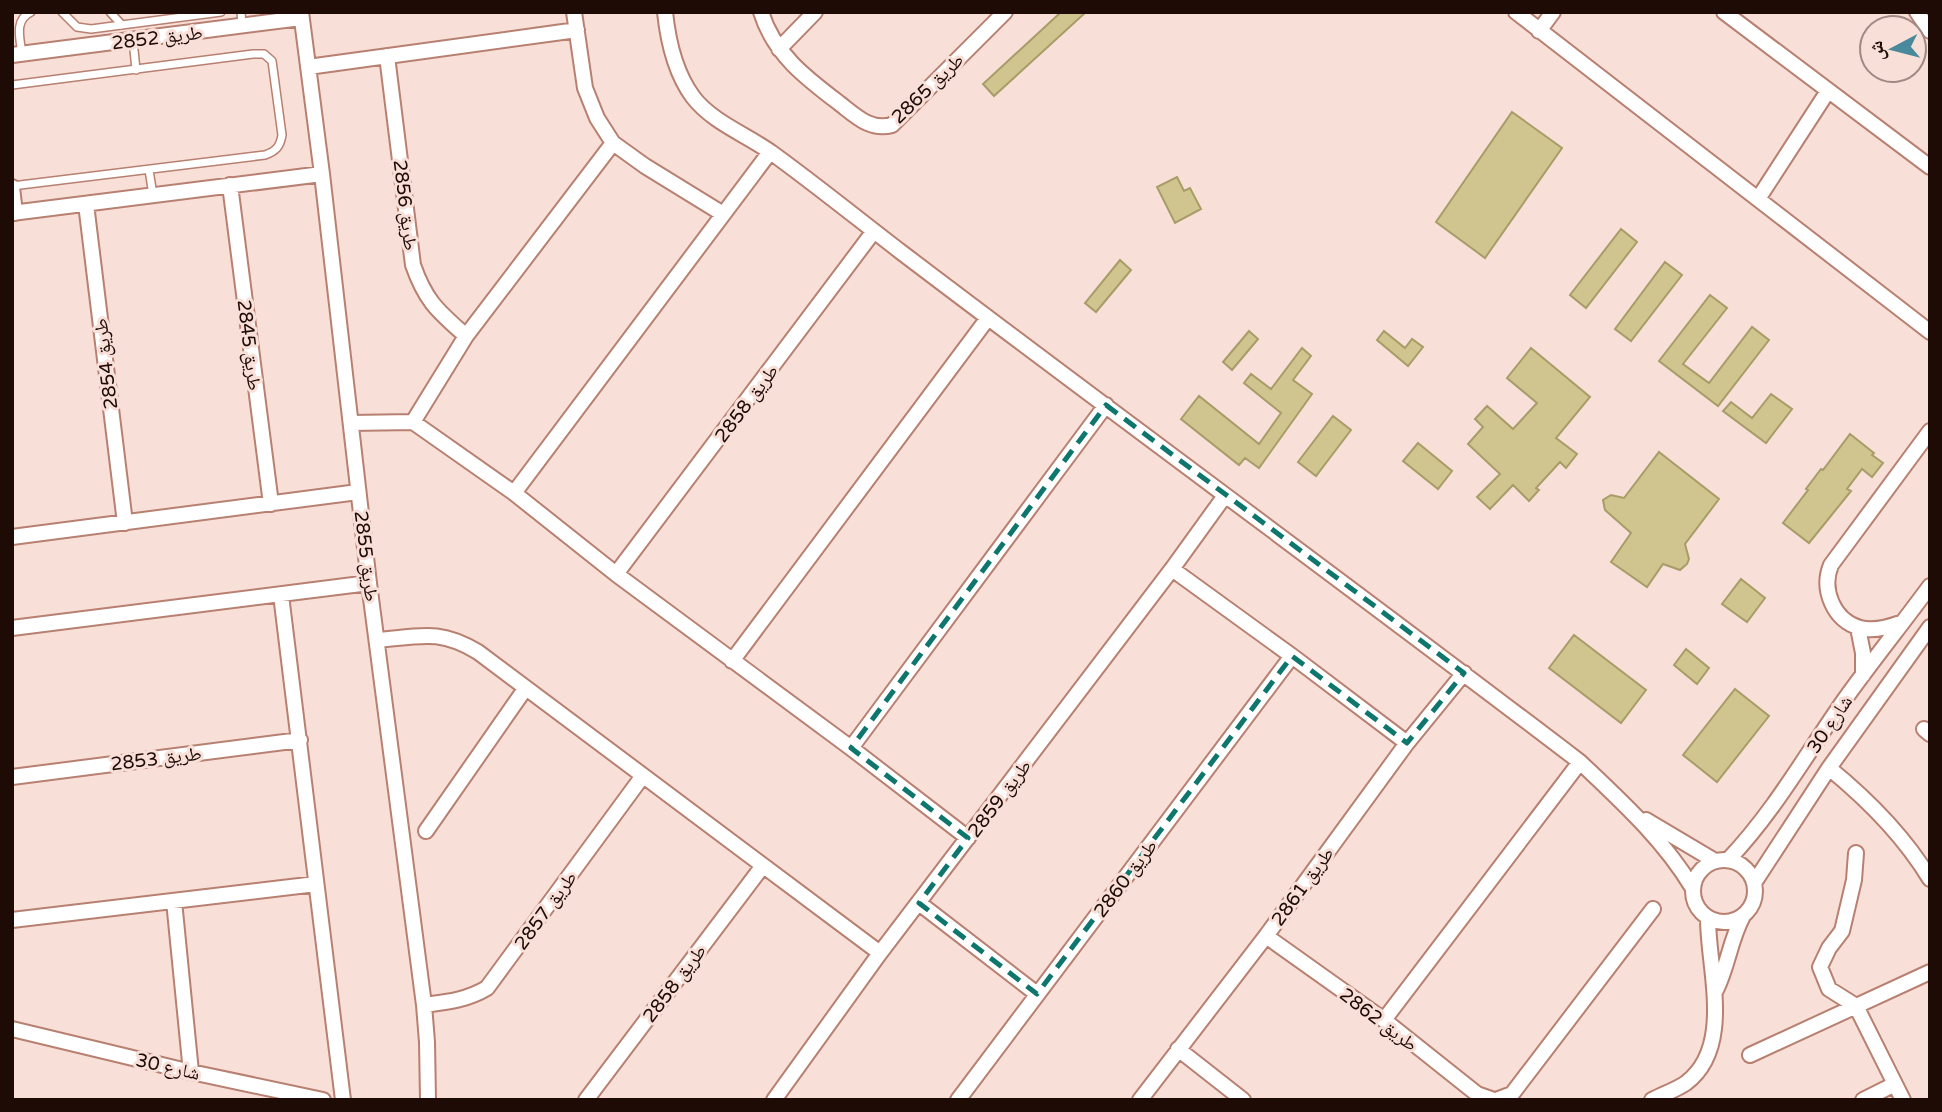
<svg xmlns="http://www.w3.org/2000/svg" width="1942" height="1112" viewBox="0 0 1942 1112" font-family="'Varela Round','Noto Naskh Arabic',sans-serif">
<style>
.building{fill:#d0c48f;stroke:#a89c68;stroke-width:2}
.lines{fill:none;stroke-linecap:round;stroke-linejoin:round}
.lane-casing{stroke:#b78071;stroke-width:10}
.street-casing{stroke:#b78071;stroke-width:18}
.lane{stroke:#fff;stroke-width:7}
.street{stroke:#fff;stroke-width:14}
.marked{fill:none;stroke:#0f766e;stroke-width:5;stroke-dasharray:14 9;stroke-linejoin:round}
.labels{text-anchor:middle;stroke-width:6;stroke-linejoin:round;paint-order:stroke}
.street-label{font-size:19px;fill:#1f0b06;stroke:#f8dfd8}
</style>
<rect width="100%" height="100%" fill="#f8dfd8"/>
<path class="building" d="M1061,12h25l-92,84 -11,-12z
M1512,112l50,36 -77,110 -49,-36z
M1177,177l7,14 6,-3 11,21 -26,14 -18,-36z
M1621,229l16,13 -51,66 -16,-13z
M1120,260l11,10 -35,42 -11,-9z
M1665,262l17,13 -51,66 -16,-12z
M1710,295l17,13 -44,56 26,19 43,-56 17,13 -51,66 -59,-45z
M1249,331l9,8 -26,31 -9,-8z
M1384,331l21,17 7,-9 11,8 -15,19 -31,-26z
M1302,348l9,8 -18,24 19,14 -53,74 -14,-10 -6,7 -58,-46 18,-23 60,48 22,-31 -37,-30 7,-9 20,15z
M1531,348l59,49 -34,41 21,16 -11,14 -6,-6 -24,26 3,2 -10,11 -16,-16 -23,24 -13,-12 23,-23 -32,-30 15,-17 -8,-8 12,-13 26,23 24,-26 -30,-25z
M1771,394l21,15 -26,34 -43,-32 8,-9 21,16z
M1333,416l18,14 -35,46 -18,-14z
M1850,434l24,19 -2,2 11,8 -11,14 -10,-8 -15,20 4,2 -42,52 -26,-20 25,-33 -2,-1 15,-20 2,1z
M1418,443l34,28 -14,18 -35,-28z
M1659,452l60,47 -34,45 4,15 -2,5 -7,6 -17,-6 -16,23 -36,-25 20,-29 -26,-23 -2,-10 8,-5 13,3z
M1741,579l24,19 -18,24 -25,-18z
M1574,635l72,55 -25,33 -72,-55z
M1686,649l23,19 -12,16 -23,-19z
M1735,689l34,27 -52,66 -34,-27z"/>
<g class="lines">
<defs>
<path id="lane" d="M62,12l15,15 14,2 130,-17
M110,12l12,13
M241,12l1,13
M133,40l3,30
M22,54c-2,-16 -8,-34 9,-42
M12,85l241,-31h11l8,7 10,74c-2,12 -6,16 -17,20l-253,31
M149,170l4,25"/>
<path id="street" d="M301,12l21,162 47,409 55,422 3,37 1,58
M574,12l11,76 12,30 16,25 32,23 78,48
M665,12c3,29 11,62 28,85 19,25 54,38 79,56 44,32 86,66 129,99 225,171 454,338 679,510 41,39 83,77 112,125
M761,12c13,42 45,66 78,91 17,13 31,28 53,22l113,-113
M1516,12l414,320
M1724,12l206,155
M1917,12l13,19
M1539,31l14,-19
M779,49l36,-37
M12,55l289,-37
M387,56l26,209c13,37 25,46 53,71
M308,67l269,-37
M230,185l41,319
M12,187l3,26
M1758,199l70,-108
M86,204l39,319
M12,213l310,-39
M413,422l53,-86 147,-193
M351,423l62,-1 101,71 102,81 235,174 117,90
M514,493l256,-341
M12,537l346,-45
M1172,569l120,87 115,87
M616,574l258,-343
M281,595l62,505
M1903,622c-13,5 -29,10 -43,6 -27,-8 -39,-39 -29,-63l99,-134
M12,628l357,-45
M1858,628l5,25v22
M379,640c42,-4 61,-11 99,12l402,301
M732,661l256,-343
M1924,729l6,5
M851,748l255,-343
M1829,768c38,31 75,68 101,111
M12,777l288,-37
M1646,820l69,41
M426,831l99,-142
M1856,853l-2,27 -12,51 -13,17 -9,19 9,22 27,17 47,94
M1693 891a31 31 0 1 1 62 0a31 31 0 1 1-62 0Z
M1728,860c46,-48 79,-107 117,-161 28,-39 57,-75 85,-113
M1754,883l75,-115 101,-141
M174,901l17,171
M919,903l118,91
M12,920l304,-36
M1266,936l118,84 93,74 17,6
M1716,990c12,-24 14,-50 27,-74
M424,1005c23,-3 43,-5 63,-17l155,-211
M1384,1020l196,-258
M12,1029l179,43 132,28
M1178,1049l65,51
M1750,1055l180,-83
M586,1100l176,-233
M774,1100l106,-147 292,-384 52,-72
M958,1100l334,-444
M1140,1100l126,-164 141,-193 57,-70
M1496,1100l16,-6 141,-185
M1652,1100c11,-6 24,-10 34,-17 48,-36 22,-114 22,-164
M1863,1100l32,-16"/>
</defs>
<use href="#lane" class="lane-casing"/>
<use href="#street" class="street-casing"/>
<use href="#lane" class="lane"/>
<use href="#street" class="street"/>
</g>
<path class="marked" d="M1106,405l358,268 -57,70 -115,-87 -255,338 -118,-91 49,-65 -117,-90z"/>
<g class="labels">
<g class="street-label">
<text transform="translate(157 37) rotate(-7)" y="7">طريق 2852</text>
<text transform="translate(927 88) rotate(-44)" y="7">طريق 2865</text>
<text transform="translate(406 205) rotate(83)" y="7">طريق 2856</text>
<text transform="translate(250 345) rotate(83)" y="7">طريق 2845</text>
<text transform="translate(105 364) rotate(-97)" y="7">طريق 2854</text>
<text transform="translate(746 403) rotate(-53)" y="7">طريق 2858</text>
<text transform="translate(367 556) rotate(83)" y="7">طريق 2855</text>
<text transform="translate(1829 724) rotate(-56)" y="7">شارع 30</text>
<text transform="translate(156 758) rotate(-7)" y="7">طريق 2853</text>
<text transform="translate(999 798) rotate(-53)" y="7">طريق 2859</text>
<text transform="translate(1125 878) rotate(-53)" y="7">طريق 2860</text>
<text transform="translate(1302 886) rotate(-54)" y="7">طريق 2861</text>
<text transform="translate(545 910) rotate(-54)" y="7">طريق 2857</text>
<text transform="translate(674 983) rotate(-53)" y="7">طريق 2858</text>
<text transform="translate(1379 1019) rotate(37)" y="7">طريق 2862</text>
<text transform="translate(168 1066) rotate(13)" y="7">شارع 30</text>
</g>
</g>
<rect width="1942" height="1112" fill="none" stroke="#1f0b06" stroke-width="28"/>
<g transform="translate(1893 49) rotate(263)"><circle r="33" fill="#f8dfd8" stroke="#a18a84" stroke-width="2"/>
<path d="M0-5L12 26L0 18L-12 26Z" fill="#488a9b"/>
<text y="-10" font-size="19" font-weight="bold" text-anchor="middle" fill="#1f0b06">ش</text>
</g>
</svg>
